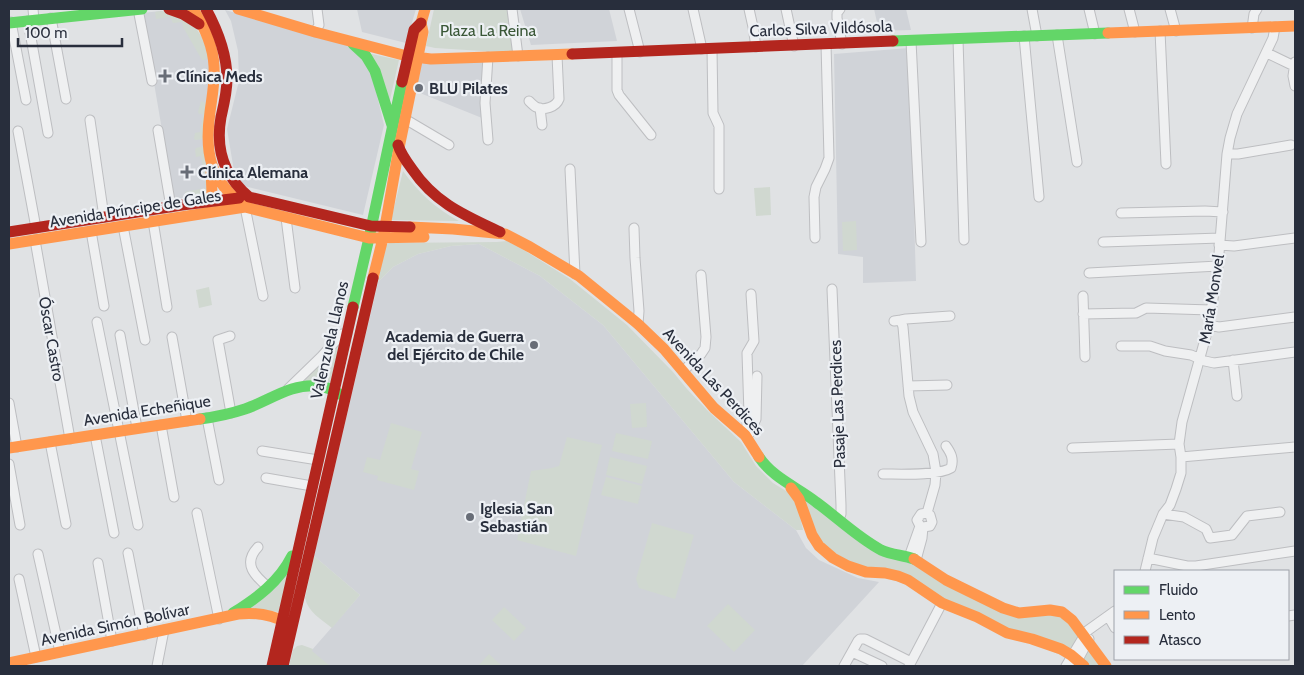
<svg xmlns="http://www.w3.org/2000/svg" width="1304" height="675" viewBox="0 0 1304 675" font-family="Cabin,sans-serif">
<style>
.built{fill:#d0d3d8}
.green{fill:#d0d8d0}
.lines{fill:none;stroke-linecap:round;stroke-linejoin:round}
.street-casing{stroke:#bdbec1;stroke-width:11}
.street{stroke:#eff0f1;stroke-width:9}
.fast{stroke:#63d668;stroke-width:11}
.slow{stroke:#ff974d;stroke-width:11}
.jam{stroke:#b3261e;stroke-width:11}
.poi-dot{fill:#686d77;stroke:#edf0f4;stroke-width:2}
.labels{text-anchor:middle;stroke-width:4.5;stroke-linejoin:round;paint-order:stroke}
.street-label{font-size:16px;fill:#282e3c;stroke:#edf0f4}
.park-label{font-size:16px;fill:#3a5737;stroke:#edf0f4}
.poi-label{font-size:16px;font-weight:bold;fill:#282e3c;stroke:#edf0f4;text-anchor:start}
</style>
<rect width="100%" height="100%" fill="#e0e2e4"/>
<path class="built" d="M357,9h59l-10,34 -44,-11z
M520,9h89l8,32 -86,4z
M874,9h32l5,21 -32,1z
M225,10l123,34 13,12 11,18 12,51 -21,90 -119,-29 -10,-15 -7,-42 12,-48 -1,-30 -7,-30z
M161,11l25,7 23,38v136l-35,8 -32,-187z
M909,48l7,233 -53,2v-26l-25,-3 -4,-200z
M484,60l-2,58 -67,-27 6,-29z
M479,244l61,32 63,49 131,157 62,48 10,18 13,12 39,18 21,4 -77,84h-504l62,-71 -46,-39 64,-274 15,-15 25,-13 33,-8z"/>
<path class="green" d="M434,9h74l5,44 -78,-5 -9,-2z
M161,11l11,1 22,13 9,14 6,19 -5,2h-2l-19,-33 -1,-5 -9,1 -3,-6 -14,2 -1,-7z
M367,53l32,7 -10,44z
M201,101l7,3 -4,35 -8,1 -2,-1 1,-6 5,-1 3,-16v-2h-4l-1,-2z
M204,146l5,46 -21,5 -3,-2v-3l21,-4 -5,-32 -5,1 -1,-7 1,-2z
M403,171c15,21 33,38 56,50l-68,-1z
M770,187l1,28 -15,1 -2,-28z
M856,221l1,29 -14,1 -1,-29z
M507,241l20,11 43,27 57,46 46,47 14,17 21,22 33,31 15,24 17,17 18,11 8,18 4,18h-7l-62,-48 -131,-157 -63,-49 -61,-32 -28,2 -33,8 -25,13 -15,15 7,-36 4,-3 108,-1z
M209,287l3,18 -13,3 -3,-18z
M344,339l-9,44 -31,-2z
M646,403l1,24 -15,1 -2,-24z
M391,423l31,9 -11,37 8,2 -5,19 -37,-10 1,-4 -15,-4 4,-15 13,3z
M616,433l36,8 -4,18 -36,-8z
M567,437l35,8 -26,111 -59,-16 14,-69 21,-3 7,-2z
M610,457l37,9 -5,18 -36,-9z
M606,477l36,9 -4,18 -37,-9z
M799,498l108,61 96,53 58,2 39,52h-13l-82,-34 -82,-42 -57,-19 -47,-27z
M652,523l42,12 -19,64 -36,-11 -3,-9z
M314,556l46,39 -28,33c-11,-9 -24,-16 -27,-30z
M290,572l-11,40 -34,-4z
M728,604l27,26 -21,22 -27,-26z
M504,607l22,21 -12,13 -22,-21z
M302,645l11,4 -1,2 18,15h-41l4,-16 4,-4z
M489,654l13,12h-24z"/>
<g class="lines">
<defs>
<path id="street" d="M33,9l1,11
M138,9l14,72
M512,9l6,47
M629,9l11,43
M693,9l9,40
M749,9l4,18 3,20
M786,9l8,37
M840,9l-3,4v5l5,26
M1032,9l5,27
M1089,9l6,25
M1129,9l6,23
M1170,9l6,22
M51,18l15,81
M28,21l20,112
M11,22l15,78
M1252,28l2,-14 3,-5
M1160,31l6,133
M315,32l4,-7 -2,-16
M1057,35l20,127
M1024,36l15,161
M958,39l6,201
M911,41l10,201
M712,49l1,64 6,13v63
M617,53v37l2,5 32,40
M1267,53l27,13
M1295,62l-2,14 2,10
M529,101c1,1 5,5 7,6 8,4 20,0 23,-8l-2,-44
M540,108l2,17
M405,119l44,26
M90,120l14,97
M158,130l13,77
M18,131l18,97
M488,140l-3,-37 3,-46
M1227,154h11l53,-9
M570,169l5,105
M245,207l18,89
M1121,213l84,-2 18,1
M286,218l9,70
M153,221l14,86
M123,226l22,114
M634,228l1,30 4,53 -1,13
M91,231l13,75
M815,238l-1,-41 2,-10 9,-18 4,-11 -3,-114
M35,240l35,199
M1103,242l117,-4
M1219,245l15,1 61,-8
M1089,273l129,-7
M832,289l9,216v9l-2,5
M1083,296l2,61
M1083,314l53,-1 10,-5 65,2
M901,320l5,-1 44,-3
M894,321l7,-1 2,7 6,69 4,16 20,42 3,18 -1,13 -8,28
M97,322l41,203
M1209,325l10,2 76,-10
M120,335l17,93
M230,336l-12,4 13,73
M172,337l15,84
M1121,346h29l15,5 26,4 14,6 9,2 81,-11
M1233,360l4,36
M683,371l18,-17 4,-6 1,-11 -5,-62
M908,386l39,-1
M288,389l33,-32 21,-23h5
M9,403l8,44
M207,418l12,62
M161,425l13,72
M749,434l7,-15 1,-43
M95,435l19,98
M745,435l4,-21 -2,-61 7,-12 -3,-47
M50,442l16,82
M1072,448l107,-4
M262,451l56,9
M1181,457l114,-10
M9,464l11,61
M883,474c17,0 55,2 68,-6 3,-9 0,-15 -5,-22
M266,478l46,8
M197,513l22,106
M1163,514l21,3 22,12 4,9 22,-3 15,-19 33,-4
M923,527l7,-1 2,-4 -2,-7 -3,-2
M258,547c-16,17 -3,29 10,40
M128,553l16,82
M38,554l22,98
M909,557l11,-31
M1148,558l39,8h9l99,-15
M916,560l6,-22 1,-11 -3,-1 -3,-6 4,-6 6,-1
M98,563l14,78
M1145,571l8,-33 10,-24 7,-9 6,-16 5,-16v-16l-2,-13 3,-22 27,-97 9,-59 9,-112 3,-16 7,-24 36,-76 2,-11
M19,579l17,78
M1108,616l7,12
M1288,616l7,-1
M852,652l30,14
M1075,665l14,-26
M157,666l7,-36
M844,666l14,-25 2,-2h5l46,23
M909,666l33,-63
M1066,666l21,-35 28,-20"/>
</defs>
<use href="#street" class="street-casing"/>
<use href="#street" class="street"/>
<path class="fast" d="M9,23l133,-14
M893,41l215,-8
M353,44l13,12 9,15 17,54
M353,307l16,-69 33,-156
M200,419c15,-2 30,-5 45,-10 24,-8 46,-26 73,-23 8,1 15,3 21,8
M759,457c14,21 38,30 57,45 22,16 41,35 65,48 11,5 22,5 33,9
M233,613c24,-15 46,-31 59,-57"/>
<path class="slow" d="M193,9c11,17 20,36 21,57 1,16 -2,31 -4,46 -6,42 0,68 35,95l124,31 55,-1
M238,9l77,23 92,24 24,3 141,-5
M1108,33l187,-7
M207,202l5,-9 -1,-23
M410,227l43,2 52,5 25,13 49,29 59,48 26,25 50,59 31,27 14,22
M9,244l236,-37 2,-4
M373,278l10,-40 16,-90 24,-116 -2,-9 4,-14
M9,448l191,-29
M791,488l8,11 13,36 7,11 14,12 15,8 18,6 19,1 13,3 10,4 34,23 35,14 30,16 25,6 29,10 10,6 13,11
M914,559l32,21 57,28 16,5 31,-3 12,2 10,8 34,46
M9,663l229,-49c18,-2 33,0 49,9"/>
<path class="jam" d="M169,9l14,5 16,10
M206,9c12,22 21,45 21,70 0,13 -3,25 -6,38 -6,33 3,59 28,80l122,29 39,1
M572,54l321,-13
M402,82l12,-52 7,-7
M398,145c3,9 8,16 14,24 23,34 52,46 88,63
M9,232l173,-27 57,-7
M272,666l81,-359
M283,666l90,-388"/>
</g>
<g class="poi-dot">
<path d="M162.5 68.5h5v5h5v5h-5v5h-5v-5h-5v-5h5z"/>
<circle cx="419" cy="88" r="5"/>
<path d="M184.5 164.5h5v5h5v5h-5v5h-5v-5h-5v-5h5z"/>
<circle cx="534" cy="345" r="5"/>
<circle cx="470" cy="517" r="5"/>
</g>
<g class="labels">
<g class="street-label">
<text transform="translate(821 28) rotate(-2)" y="6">Carlos Silva Vildósola</text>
<text transform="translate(135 208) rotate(-9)" y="6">Avenida Príncipe de Gales</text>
<text transform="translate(1211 299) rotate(-81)" y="6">María Monvel</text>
<text transform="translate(52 339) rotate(80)" y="6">Óscar Castro</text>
<text transform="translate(329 340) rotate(-77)" y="6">Valenzuela Llanos</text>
<text transform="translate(714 381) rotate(47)" y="6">Avenida Las Perdices</text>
<text transform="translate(837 404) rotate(-92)" y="6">Pasaje Las Perdices</text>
<text transform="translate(147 410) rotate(-9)" y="6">Avenida Echeñique</text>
<text transform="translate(115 624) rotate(-12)" y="6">Avenida Simón Bolívar</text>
</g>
<g class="park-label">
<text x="488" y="36">Plaza La Reina</text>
</g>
<g class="poi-label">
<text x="176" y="82">Clínica Meds</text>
<text x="429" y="94">BLU Pilates</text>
<text x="198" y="178">Clínica Alemana</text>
<text x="524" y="342" text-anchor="end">Academia de Guerra<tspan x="524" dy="18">del Ejército de Chile</tspan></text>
<text x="480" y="514">Iglesia San<tspan x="480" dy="18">Sebastián</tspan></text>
</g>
</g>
<rect width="1304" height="675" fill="none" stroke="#282e3c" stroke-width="20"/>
<rect x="1114" y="570" width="175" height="90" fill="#edf0f4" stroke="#9ea2aa"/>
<rect x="1124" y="586" width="25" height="8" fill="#63d668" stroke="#9ea2aa"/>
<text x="1159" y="595" font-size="15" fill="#282e3c">Fluido</text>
<rect x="1124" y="611" width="25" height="8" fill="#ff974d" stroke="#9ea2aa"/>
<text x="1159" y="620" font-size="15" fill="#282e3c">Lento</text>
<rect x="1124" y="636" width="25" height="8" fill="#b3261e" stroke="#9ea2aa"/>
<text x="1159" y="645" font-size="15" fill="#282e3c">Atasco</text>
<path d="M18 38v8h104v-8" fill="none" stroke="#282e3c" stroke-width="2.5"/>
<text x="25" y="38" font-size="15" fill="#282e3c" stroke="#edf0f4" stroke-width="4" paint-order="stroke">100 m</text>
</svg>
